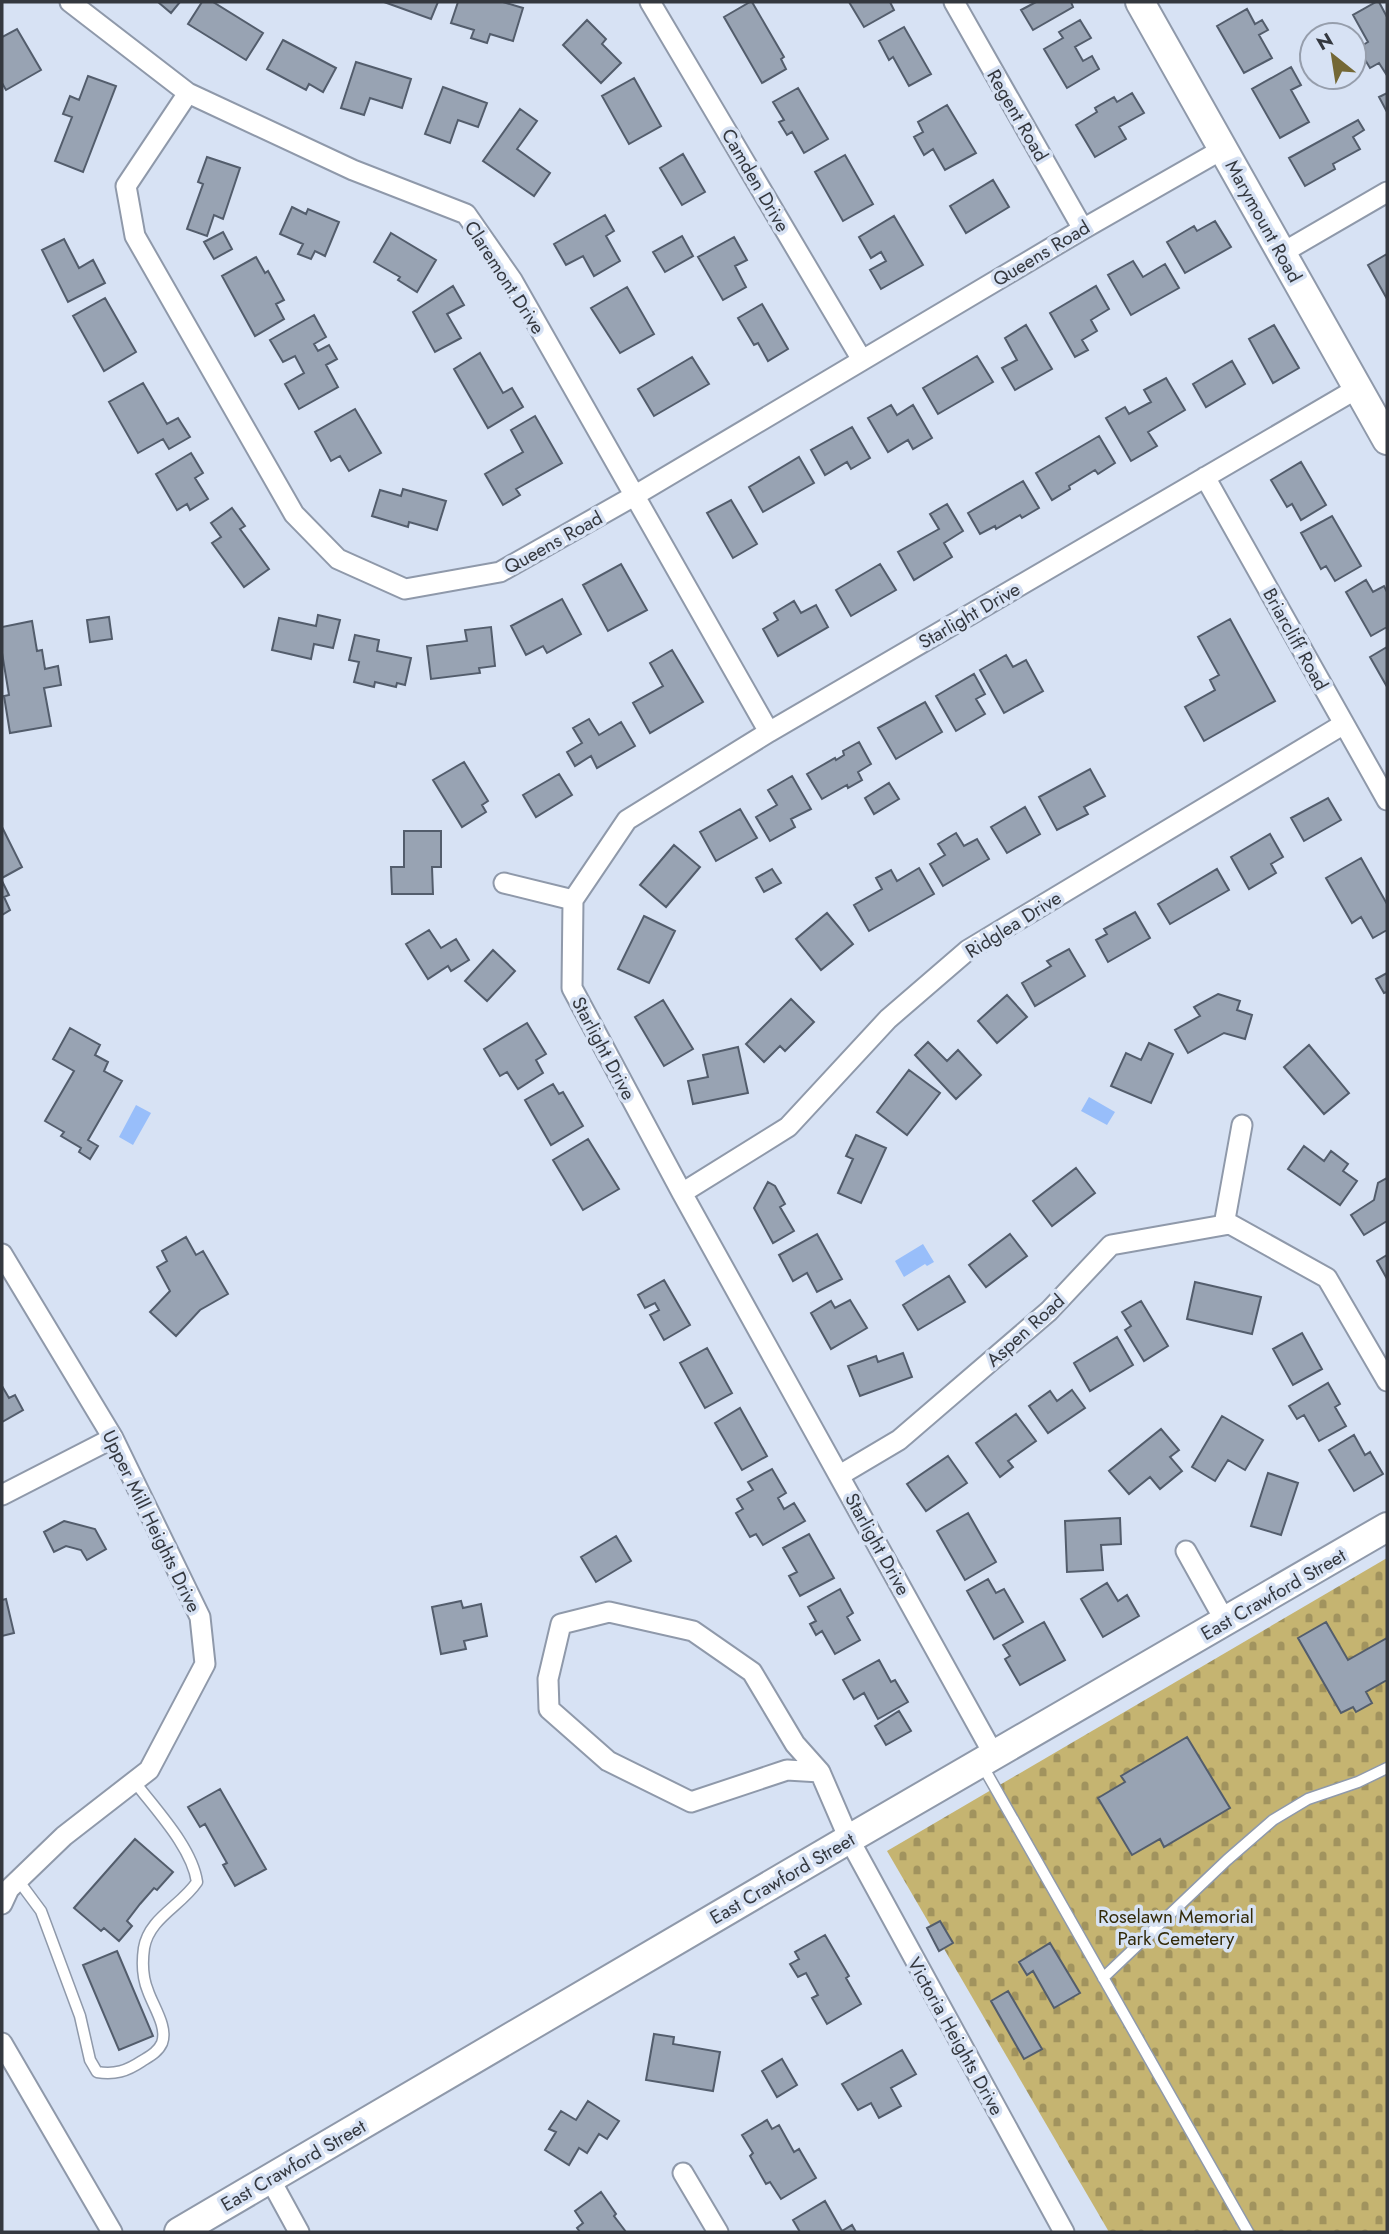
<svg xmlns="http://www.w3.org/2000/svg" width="1389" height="2234" viewBox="0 0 1389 2234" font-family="Jost,sans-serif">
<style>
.cemetery{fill:url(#cemetery-stones)}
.water{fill:#98befa}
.building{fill:#98a3b3;stroke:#535d6c;stroke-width:2}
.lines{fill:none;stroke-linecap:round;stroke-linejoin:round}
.lane-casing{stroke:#8f99aa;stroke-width:13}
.street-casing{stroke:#8f99aa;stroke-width:23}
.secondary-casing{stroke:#8f99aa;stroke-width:32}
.lane{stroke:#fff;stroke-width:10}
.street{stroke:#fff;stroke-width:19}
.secondary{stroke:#fff;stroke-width:28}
.labels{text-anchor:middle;stroke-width:7;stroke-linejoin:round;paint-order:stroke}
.street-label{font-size:19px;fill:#34383f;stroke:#d7e2f4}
.park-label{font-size:19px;fill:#332b0a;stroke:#d7e2f4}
</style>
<defs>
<pattern id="cemetery-stones" width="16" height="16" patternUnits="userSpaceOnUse" patternTransform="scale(1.75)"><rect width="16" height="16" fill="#c5b471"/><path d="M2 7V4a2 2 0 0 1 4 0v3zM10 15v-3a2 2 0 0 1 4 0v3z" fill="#a1935e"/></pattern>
</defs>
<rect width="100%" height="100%" fill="#d7e2f4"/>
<path class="cemetery" d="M1387,1558v674h-278l-222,-381z"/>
<path class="water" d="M1089,1097l26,15 -8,13 -26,-14z
M136,1105l15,8 -18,32 -14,-8z
M923,1244l11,18 -7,4 -2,-2 -21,13 -9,-16z"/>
<path class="building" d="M158,2h22l-9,11z
M202,2h11l50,31 -17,27 -58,-36z
M384,2h54l-7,17z
M458,2h45l20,6 -10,33 -23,-7 -3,9 -16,-5 3,-8 -23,-7z
M750,2h2l32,55 -3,2 5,10 -24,14 -38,-66z
M849,2h41l4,8 -30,17z
M1036,2h35l2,5 -40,23 -12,-20z
M1376,2h3l8,15 -1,57 -7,-11 -9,5 -12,-20 10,-6 -15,-27z
M1247,9l8,15 7,-4 6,10 -9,5 13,23 -28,15 -27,-47z
M587,20l19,19 -4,5 19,19 -20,20 -38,-38z
M1080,20l11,18 -16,9 8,14 9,-5 7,13 -32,19 -23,-39 19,-11 -4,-6z
M904,27l27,47 -22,12 -16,-29 -4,3 -10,-19z
M17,29l24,41 -35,20 -4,-7v-46z
M283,40l53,28 -13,24 -14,-8 -3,6 -39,-21z
M356,62l55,17 -9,29 -32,-10 -6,17 -23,-7z
M1291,67l10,18 -10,5 18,32 -29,16 -28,-49z
M88,76l28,10 -33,86 -28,-11 17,-44 -9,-3 7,-18 9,4z
M634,78l27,48 -32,18 -27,-48z
M443,87l44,16 -9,24 -20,-7 -8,23 -25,-9z
M798,88l30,51 -24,14 -12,-21 -5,3 -8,-13 5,-2 -11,-18z
M1132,93l12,20 -25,14 7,12 -31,18 -19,-32 21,-13 -2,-4 19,-11 3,5z
M1387,93v19l-8,-15z
M947,105l29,48 -31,17 -12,-21 -9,6 -10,-18 9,-5 -5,-10z
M520,109l17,12 -20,28 33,24 -16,23 -51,-35z
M1358,120l6,10 -11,7 7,12 -27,15 2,5 -30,17 -16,-28z
M683,154l22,38 -23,13 -22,-37z
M845,155l28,49 -30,17 -28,-49z
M207,157l33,11 -17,51 -9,-4 -7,21 -20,-7 16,-45 -5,-2z
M993,180l16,27 -43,26 -16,-27z
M292,207l14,7 2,-5 31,13 -14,34 -10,-5 -4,8 -13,-5 5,-10 -23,-10z
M605,215l9,16 -8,5 14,25 -26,15 -11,-20 -17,9 -12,-21z
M894,216l29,49 -42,24 -11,-19 16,-9 -5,-9 -10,6 -12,-21z
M1215,221l16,26 -46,26 -18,-31 27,-16 3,5z
M223,232l9,17 -18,10 -10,-17z
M391,233l45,27 -19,32 -19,-12 2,-3 -26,-15z
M682,236l11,20 -28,16 -12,-20z
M734,237l13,23 -12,6 11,21 -23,13 -25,-43z
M64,239l15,29 14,-8 12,23 -37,19 -26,-52z
M1387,254v45l-19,-34z
M256,257l9,16 3,-2 16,29 -8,4 8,15 -29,17 -33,-60z
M1133,261l10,16 22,-13 14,24 -48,27 -23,-40z
M453,286l11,19 -17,9 14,24 -26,14 -22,-40z
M1096,286l13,23 -18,11 6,11 -15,9 6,10 -13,7 -25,-44z
M627,287l27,47 -34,19 -29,-45z
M105,298l31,54 -32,19 -31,-55z
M762,304l26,45 -20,12 -10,-18 -4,2 -16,-27z
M314,315l12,22 -12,7 4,7 11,-6 8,14 -11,6 12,22 -39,22 -14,-25 19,-11 -9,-17 -12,6 -13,-22z
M1026,325l26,44 -37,21 -13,-22 15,-8 -12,-22z
M1274,325l25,43 -26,15 -24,-44z
M480,353l23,40 9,-5 11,19 -35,21 -34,-59z
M977,356l16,26 -55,32 -15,-26z
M692,357l17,27 -55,32 -16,-27z
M1232,361l13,23 -39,23 -13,-23z
M1166,378l19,32 -37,22 9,14 -26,15 -25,-43 19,-11 4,7 22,-12 -7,-12z
M143,383l24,41 11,-6 12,19 -21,12 -6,-10 -25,14 -29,-51z
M891,405l6,10 16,-10 19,33 -19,11 -5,-9 -20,12 -20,-34z
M355,409l26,44 -32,18 -9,-15 -9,5 -16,-29z
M535,416l27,47 -46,26 4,6 -17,10 -18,-31 38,-22 -12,-22z
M852,427l18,31 -19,11 -4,-7 -22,13 -14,-25z
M1099,436l16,27 -17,11 -3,-4 -26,16 1,3 -18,11 -16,-27z
M191,453l12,20 -8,5 13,21 -18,11 -3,-6 -10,6 -21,-36z
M799,457l15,26 -51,29 -14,-25z
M1301,462l25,43 -25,15 -9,-16 -5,3 -16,-27z
M1023,481l16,27 -17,10 -2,-3 -24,14 -1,-3 -15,8 -12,-21z
M403,489l43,12 -9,29 -28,-8 -1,5 -36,-11 8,-26 21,6z
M731,500l26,44 -24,14 -26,-45z
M947,504l16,27 -19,12 8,14 -38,23 -16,-28 41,-23 -9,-15z
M232,508l13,18 -5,3 29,40 -25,18 -32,-44 9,-6 -10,-14z
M1332,516l29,50 -26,15 -9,-15 -5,3 -20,-36z
M621,564l26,46 -39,21 -25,-46z
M880,564l16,26 -45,26 -15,-26z
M1366,580l7,12 11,-6 3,6v35l-16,9 -25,-44z
M562,599l19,35 -34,19 -4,-7 -17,9 -15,-29z
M794,601l7,12 15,-8 12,22 -50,29 -15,-27 15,-9 -4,-7z
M318,615l22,5 -7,28 -19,-4 -3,15 -39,-9 7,-32 37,8z
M109,617l3,22 -22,3 -3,-22z
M1230,619l45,82 -71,40 -19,-34 30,-17 -5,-10 9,-5 -21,-38z
M32,621l5,30 5,-1 3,19 13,-3 3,19 -17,3 7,38 -41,7 -6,-37 5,-1 -7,-42v-26z
M491,627l4,39 -16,2 1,5 -49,6 -4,-33 40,-5 -2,-11z
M355,635l24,5 -2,11 34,7 -6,27 -8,-2 -1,4 -21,-5 -1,5 -20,-5 5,-20 -10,-2z
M1387,647v37l-1,1 -16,-28z
M672,650l31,52 -53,31 -17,-30 30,-17 -13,-23z
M1006,655l7,12 13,-7 17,31 -39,22 -24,-43z
M974,674l11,20 -9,5 9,15 -29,17 -20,-35z
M925,702l17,30 -46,27 -18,-31z
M589,719l10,16 22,-13 14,24 -38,22 -6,-12 -16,10 -8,-14 15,-9 -9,-15z
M859,742l12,22 -13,8 4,8 -14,8 -1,-3 -25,14 -15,-25 28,-16 1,2 8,-5 -1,-4z
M464,762l24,39 -6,4 4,7 -24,15 -29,-47z
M1090,769l15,27 -21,11 4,7 -31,16 -18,-33z
M559,774l13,21 -36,22 -13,-22z
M792,776l19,33 -20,10 4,8 -25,14 -14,-24 21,-12 -9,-15z
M889,783l10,16 -25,15 -9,-16z
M1328,798l13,22 -37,21 -13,-23z
M1025,807l15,27 -33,19 -16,-26z
M740,809l17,29 -41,23 -16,-29z
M2,827l20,40 -20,11z
M404,831h37v36h-9l1,27h-41l-1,-27h13z
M956,833l8,13 13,-7 12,20 -46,27 -13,-22 15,-9 -7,-11z
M1270,834l13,23 -12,7 5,9 -27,16 -18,-32z
M674,845l26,22 -34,40 -26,-22z
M1361,858l26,46v26l-14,8 -12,-21 -9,6 -26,-45z
M919,868l15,26 -65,37 -15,-26 28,-16 -6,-11 15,-8 6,11z
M772,869l9,14 -17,9 -8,-14z
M1217,869l12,21 -59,34 -12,-20z
M2,881l7,14 -5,2 6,13 -8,5z
M1135,912l15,26 -42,24 -12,-22 11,-6 -3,-5z
M827,913l26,31 -32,26 -25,-31z
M644,916l31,15 -26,52 -31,-14z
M429,930l12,18 15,-9 13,21 -18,11 -3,-5 -20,13 -22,-35z
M1069,949l16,27 -50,30 -13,-23 29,-17 -4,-5z
M493,950l22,21 -28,30 -22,-20z
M1387,973v19l-3,1 -8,-14z
M1218,994l22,7 -3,9 15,5 -7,24 -21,-6 -36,20 -13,-23 25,-14 -6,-9z
M1007,995l20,22 -30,26 -19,-22z
M791,999l23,23 -29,29 -5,-5 -16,16 -18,-18z
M663,1000l30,49 -29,17 -29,-49z
M527,1023l19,31 -10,6 7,13 -25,16 -11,-17 -7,4 -16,-27z
M70,1028l30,17 -5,10 13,7 -4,9 18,10 -34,59 10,6 -8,13 -11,-7 2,-4 -20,-12 3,-4 -19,-11 29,-50 -21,-12z
M928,1042l19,19 11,-11 23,25 -25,24 -41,-44z
M1149,1043l24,11 -22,49 -40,-17 15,-33 15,7z
M1309,1045l40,48 -25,21 -40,-47z
M738,1047l10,46 -55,11 -5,-23 20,-4 -5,-22z
M909,1070l31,23 -33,42 -30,-23z
M553,1084l6,10 4,-2 20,34 -32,19 -26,-45z
M856,1135l30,13 -25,55 -23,-10 15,-34 -7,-3z
M588,1139l31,50 -36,21 -30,-50z
M1304,1146l20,15 7,-10 17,13 -5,7 14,10 -17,24 -52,-36z
M1076,1168l19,25 -43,33 -19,-25z
M1387,1178v43l-23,14 -13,-20 23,-15 4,-17z
M768,1182l7,4 10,18 -5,3 14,24 -21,12 -19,-35z
M817,1234l25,45 -25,13 -10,-19 -14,8 -14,-26z
M1010,1234l17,22 -41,31 -17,-22z
M186,1237l10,18 7,-4 25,43 -28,16 -24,26 -26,-24 20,-21 -13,-24 10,-6 -5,-10z
M1387,1255v24l-10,-18z
M949,1276l16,26 -47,28 -15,-25z
M664,1280l26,45 -26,15 -14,-25 9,-5 -4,-7 -10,5 -7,-13z
M1195,1282l66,15 -9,37 -65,-15z
M850,1300l17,28 -36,21 -20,-36 20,-12 4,7z
M1141,1301l27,45 -24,15 -19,-31 6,-4 -9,-14z
M1302,1333l20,36 -29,16 -20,-36z
M1117,1337l16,28 -43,26 -16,-28z
M707,1348l25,45 -27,15 -25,-45z
M903,1353l9,24 -52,19 -12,-30 28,-10 2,6z
M1328,1383l12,21 -5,3 11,19 -27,15 -15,-26 -7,4 -8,-13z
M2,1386l7,12 6,-3 8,15 -21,12z
M1072,1390l13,18 -37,25 -19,-27 21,-15 7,10z
M740,1408l27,48 -25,14 -27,-47z
M1016,1414l20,27 -28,20 5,6 -13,10 -24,-34z
M1222,1416l41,24 -18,30 -17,-10 -13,21 -23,-14z
M1161,1429l18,21 -9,7 12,14 -22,18 -10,-12 -21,17 -20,-23z
M1354,1435l11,20 5,-3 13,22 -29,17 -25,-41z
M948,1456l19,27 -41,28 -19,-27z
M772,1469l14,24 -8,5 6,11 10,-6 11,18 -42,24 -7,-11 -6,3 -14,-24 7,-4 -6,-10 16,-9 -5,-8z
M1268,1473l30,10 -17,52 -30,-9z
M968,1513l28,49 -31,18 -28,-49z
M1120,1518l1,26 -20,1 2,25 -36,2 -2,-51z
M64,1521l31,8 11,20 -19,11 -6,-10 -15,-4 -12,6 -10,-20z
M809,1534l25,44 -34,18 -11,-20 8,-4 -14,-24z
M616,1536l15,25 -35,21 -15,-25z
M988,1579l8,14 8,-4 19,33 -29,17 -27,-48z
M1107,1583l11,18 9,-6 12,21 -36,21 -22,-38z
M840,1589l13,24 -6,4 13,23 -25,14 -13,-23 -6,4 -6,-11 6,-3 -8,-14z
M6,1599l8,34 -12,3v-36z
M461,1601l2,7 18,-4 6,32 -23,5 2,8 -25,5 -9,-47z
M1044,1622l21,38 -45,25 -15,-26 5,-3 -7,-11z
M1326,1622l22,38 39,-22v42l-21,12 6,11 -16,9 -3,-5 -12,6 -43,-75z
M879,1660l12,22 4,-2 13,22 -30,17 -14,-26 -10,6 -11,-19z
M899,1711l12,20 -25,14 -11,-19z
M1187,1737l43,71 -66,39 -4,-8 -28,16 -34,-57 27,-16 -4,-6z
M220,1789l46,80 -31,17 -12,-21 4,-2 -22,-39 -5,3 -12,-20z
M135,1839l38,33 -16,18 -3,-2 -14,16 -13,17 5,5 -13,15 -15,-13 -3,3 -27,-23z
M940,1921l13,22 -14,8 -12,-23z
M825,1935l24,41 -3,2 15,26 -34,20 -15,-26 6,-3 -12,-22 -8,4 -8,-13 9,-5 -4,-7z
M1050,1943l30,50 -26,15 -21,-37 -6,4 -8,-13z
M117,1951l36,85 -34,14 -36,-85z
M1008,1991l34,58 -18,10 -33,-58z
M654,2034l20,3 -1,7 47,8 -7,39 -67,-11z
M902,2050l14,24 -25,14 10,18 -22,12 -8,-15 -13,7 -16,-26z
M782,2059l15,26 -20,12 -15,-26z
M588,2101l31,20 -12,18 -8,-5 -12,19 -8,-5 -10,17 -24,-15 11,-18 -7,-3 12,-18 15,9z
M767,2120l5,9 7,-4 15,27 5,-3 17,29 -35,21 -11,-17 -4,2 -16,-28 3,-3 -11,-18z
M601,2192l15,22 -2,2 12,16h-46l-3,-4 6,-5 -8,-12z
M825,2201l17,30 10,-6 4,7h-56l-7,-12z"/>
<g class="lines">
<defs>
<path id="lane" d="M981,1763l267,469
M18,1880l23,31 39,105 10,44 7,12c18,3 30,-1 45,-11 8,-5 16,-9 20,-18 6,-16 -9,-37 -14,-52 -5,-12 -6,-29 -4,-43 5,-30 37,-42 53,-66 -5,-35 -42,-73 -63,-101
M1103,1978l124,-118 46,-40 35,-21 50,-17 29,-14"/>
<path id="street" d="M70,2l118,91 165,77 113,44 46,66 257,452
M650,2l212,358
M954,2l129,227
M188,93l-62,93 9,50 159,278 44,45 67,30 95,-17 134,-76 449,-267 140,-80
M1282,253l105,-61
M1205,477l182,323
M504,883l69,17
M682,1193l106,-66 100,-108 80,-69 376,-226
M1224,1225l18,-100
M2,1254l111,184 87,179 5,47 -56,106 -85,66 -55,53 -7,15
M840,1475l59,-35 150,-129 62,-66 113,-20 6,-1 97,54 60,103
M2,1495l111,-57
M1186,1551l39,70
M609,1612l84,19 59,41 43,72 25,28 -33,-2 -96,32 -83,-41 -59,-52 -1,-30 13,-55z
M994,1755l-312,-562 -110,-205 1,-88 54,-80 142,-88 589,-344
M820,1772l29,67 215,393
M2,2043l110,189
M683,2173l35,59
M270,2179l29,53"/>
<path id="secondary" d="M1140,2l247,438
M179,2232l670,-393 538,-312"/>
</defs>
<use href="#lane" class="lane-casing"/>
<use href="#street" class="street-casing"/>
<use href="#secondary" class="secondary-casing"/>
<use href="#lane" class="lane"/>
<use href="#street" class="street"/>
<use href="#secondary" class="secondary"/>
</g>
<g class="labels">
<g class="street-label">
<text transform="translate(1018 115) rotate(60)" y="7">Regent Road</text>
<text transform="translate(756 180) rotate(60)" y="7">Camden Drive</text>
<text transform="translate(1264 221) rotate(61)" y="7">Marymount Road</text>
<text transform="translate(1041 253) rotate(-31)" y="7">Queens Road</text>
<text transform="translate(505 277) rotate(57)" y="7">Claremont Drive</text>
<text transform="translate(553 542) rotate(-29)" y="7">Queens Road</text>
<text transform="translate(969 615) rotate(-30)" y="7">Starlight Drive</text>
<text transform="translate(1296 639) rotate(61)" y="7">Briarcliff Road</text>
<text transform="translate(1013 924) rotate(-32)" y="7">Ridglea Drive</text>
<text transform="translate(604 1048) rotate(62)" y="7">Starlight Drive</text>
<text transform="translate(1025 1330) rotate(-42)" y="7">Aspen Road</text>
<text transform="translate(152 1521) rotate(64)" y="7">Upper Mill Heights Drive</text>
<text transform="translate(878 1544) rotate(61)" y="7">Starlight Drive</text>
<text transform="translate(1273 1594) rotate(-30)" y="7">East Crawford Street</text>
<text transform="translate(782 1878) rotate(-30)" y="7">East Crawford Street</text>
<text transform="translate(956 2036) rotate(61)" y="7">Victoria Heights Drive</text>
<text transform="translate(293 2165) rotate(-30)" y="7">East Crawford Street</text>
</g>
<g class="park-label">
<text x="1176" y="1923">Roselawn Memorial<tspan x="1176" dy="22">Park Cemetery</tspan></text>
</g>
</g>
<rect width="1389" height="2234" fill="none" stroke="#34383f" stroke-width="7"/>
<g transform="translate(1333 56) rotate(330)"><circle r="33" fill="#d7e2f4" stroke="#969eac" stroke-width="2"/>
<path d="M0-5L12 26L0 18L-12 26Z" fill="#746835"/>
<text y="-10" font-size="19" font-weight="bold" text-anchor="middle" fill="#34383f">N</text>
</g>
</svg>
